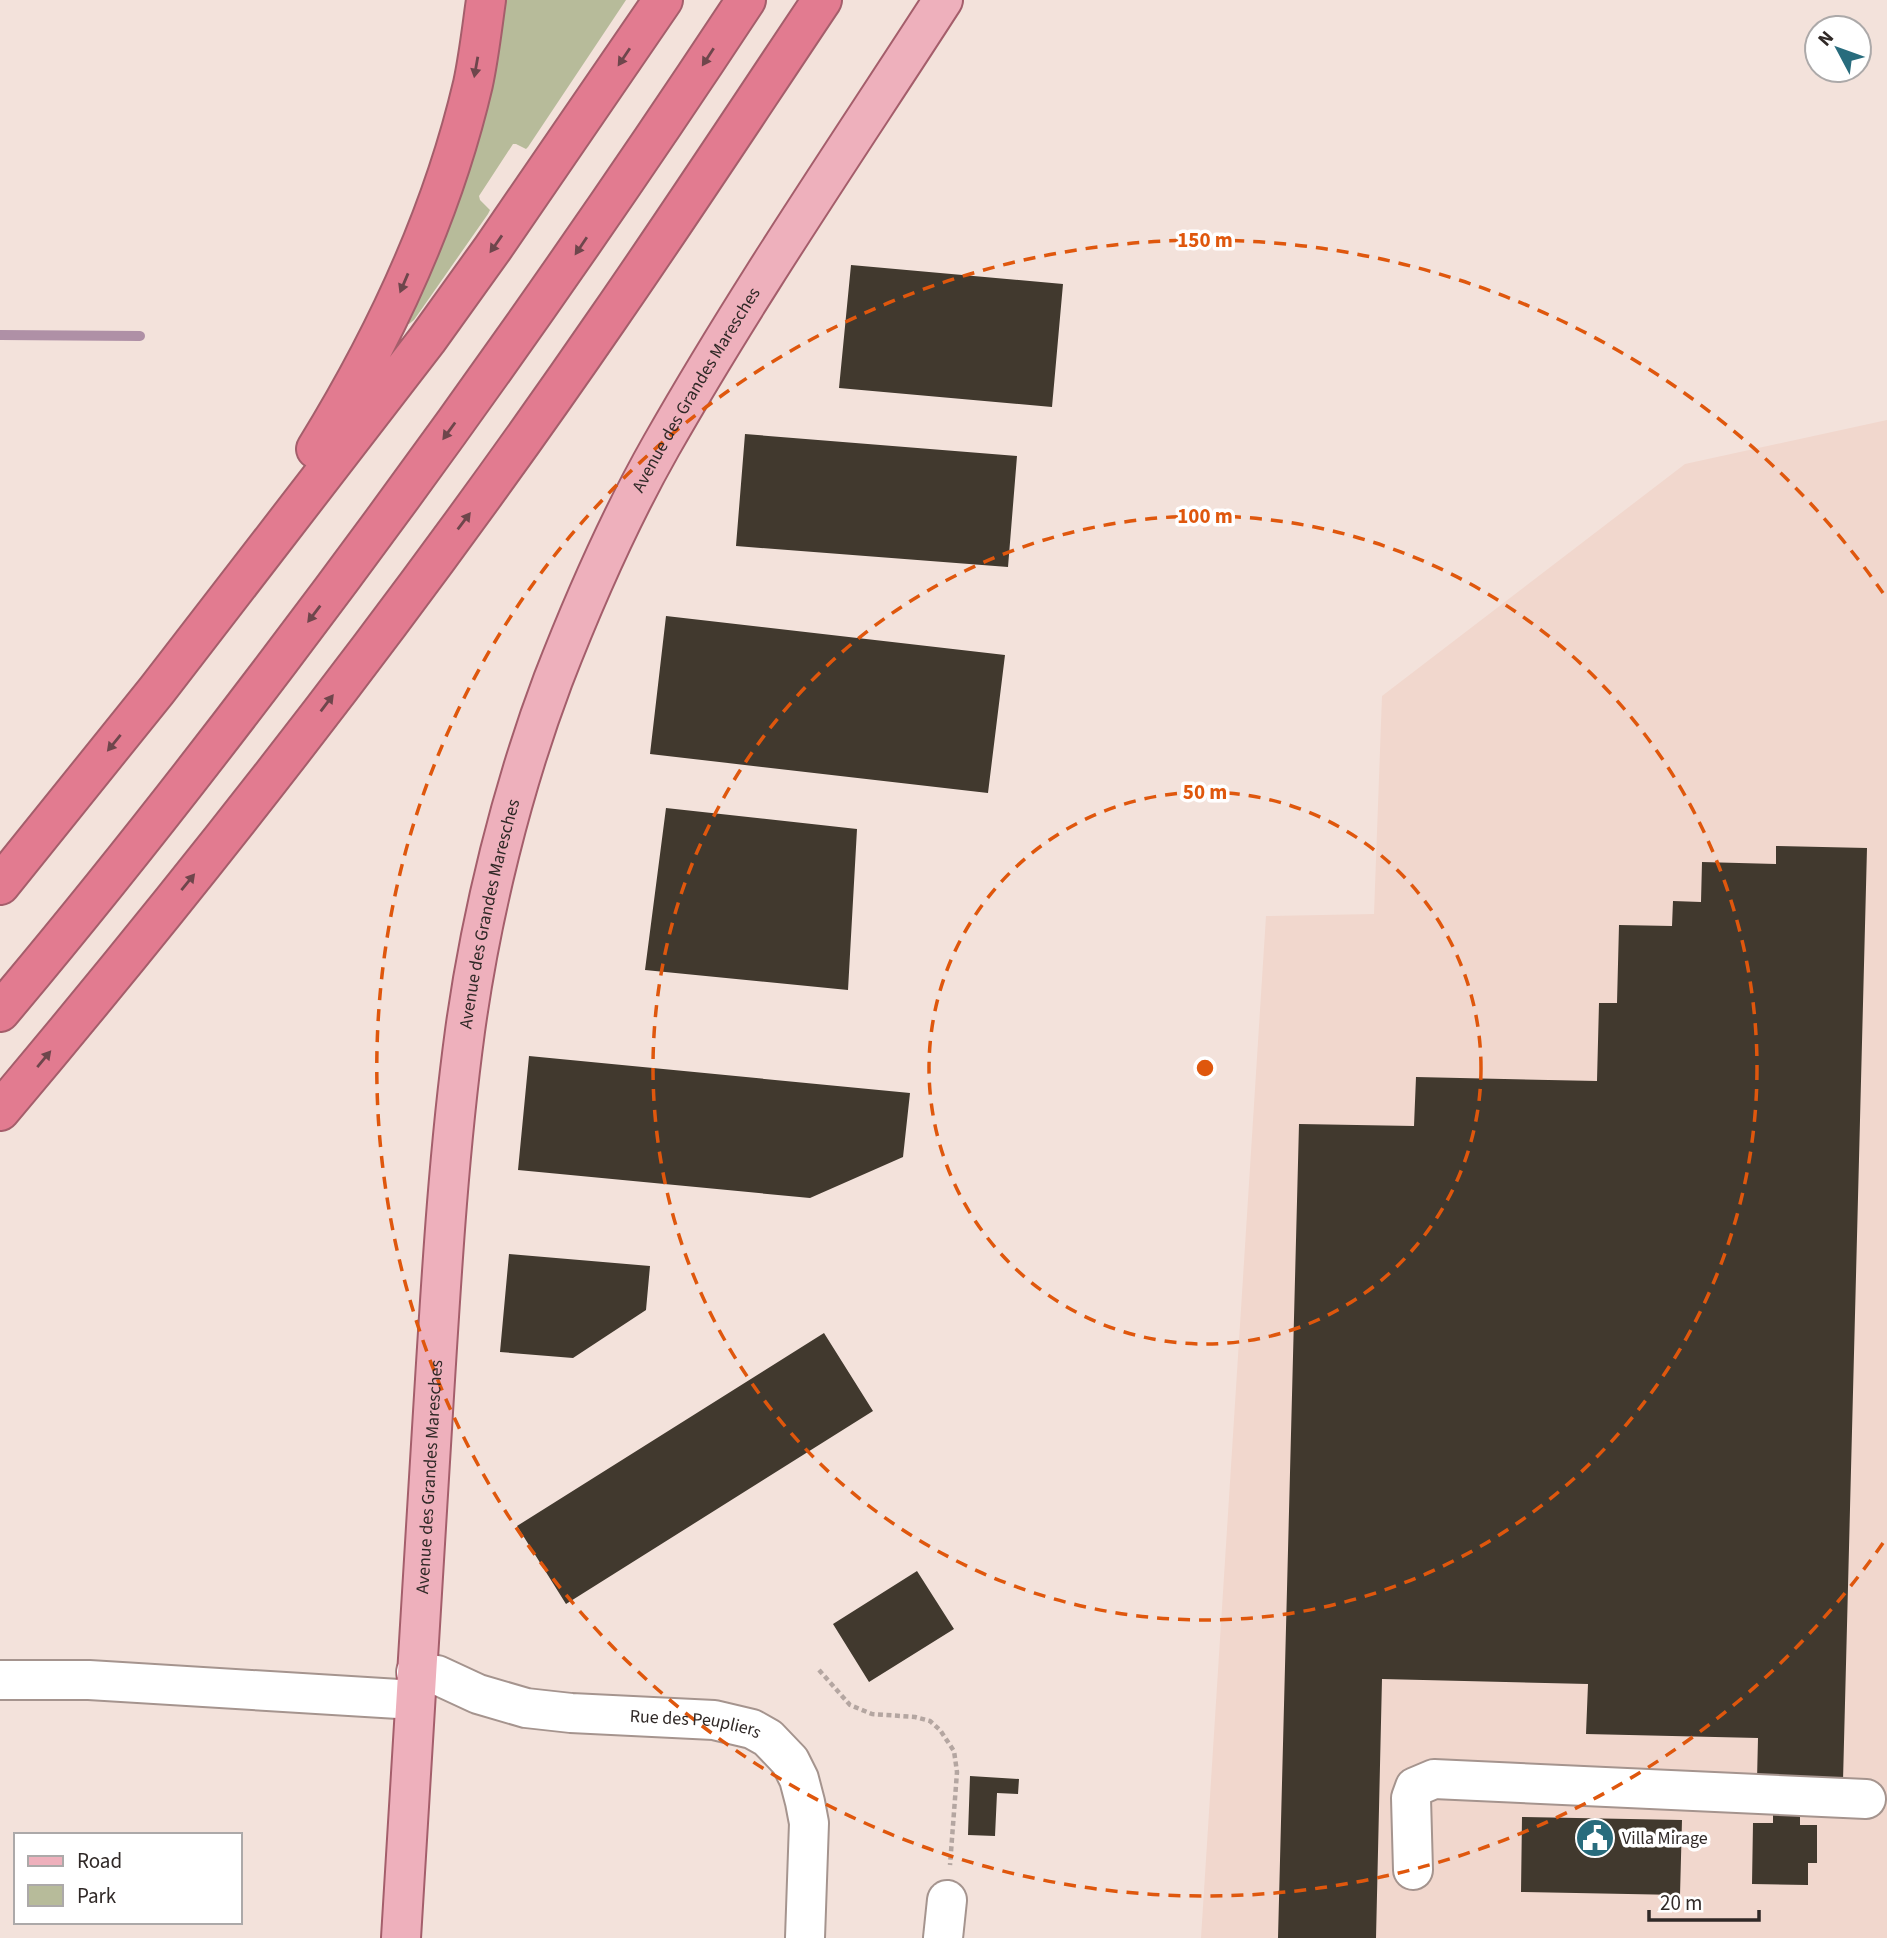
<svg xmlns="http://www.w3.org/2000/svg" width="1887" height="1938" viewBox="0 0 1887 1938" font-family="'Source Sans 3',sans-serif">
<style>
.built{fill:#f1d7cd}
.green{fill:#b7bb9a}
.lines{fill:none;stroke-linecap:round;stroke-linejoin:round}
.stream{stroke:#af90a6;stroke-width:10}
.building{fill:#41392e}
.minor-casing{stroke:#a5948e;stroke-width:42}
.major-casing{stroke:#a45e6b;stroke-width:42}
.highway-casing{stroke:#a45e6b;stroke-width:42}
.path{stroke:#b4a6a1;stroke-width:4.5;stroke-dasharray:5 3.5;stroke-linecap:butt}
.minor{stroke:#fff;stroke-width:38}
.major{stroke:#eeb0bc;stroke-width:38}
.highway{stroke:#e27b90;stroke-width:38}
.oneway{fill:#6e464c}
.ring{fill:none;stroke:#df570d;stroke-width:3.5;stroke-dasharray:12 9}
.labels{text-anchor:middle;stroke-width:7;stroke-linejoin:round;paint-order:stroke}
.street-label{font-size:18px;fill:#302927;stroke:#fff}
.poi-label{font-size:18px;fill:#302927;stroke:#fff;text-anchor:start}
.centre{fill:#df570d;stroke:#fff;stroke-width:3.5}
.ring-label{font-size:21px;text-anchor:middle;font-weight:bold;fill:#df570d;stroke:#fff;stroke-width:7;stroke-linejoin:round;paint-order:stroke}
</style>
<rect width="100%" height="100%" fill="#f3e2db"/>
<path class="built" d="M1887,420v1518h-686l65,-1022 108,-2 8,-218 303,-232z"/>
<path class="green" d="M505,0h121l-98,147 -2,2 -10,-5h-3l-34,52 1,4 10,10 -2,4 -74,106 -5,4h-2l-1,-2 88,-255z"/>
<g class="lines">
<path class="stream" d="M0,335l140,1"/>
</g>
<path class="building" d="M851,265l212,19 -11,123 -213,-19z
M745,434l272,22 -9,111 -272,-21z
M666,616l339,39 -17,138 -338,-39z
M666,808l191,21 -9,161 -203,-20z
M1776,846l91,2 -24,933 -86,-1 1,-42 -172,-4 2,-50 -206,-5 -6,259h-98l21,-814 115,2 2,-49 181,4 2,-78h18l2,-78 53,1 1,-25 28,1 1,-40 74,2z
M529,1056l381,37 -7,64 -93,41 -292,-28z
M509,1254l141,12 -4,44 -73,48 -73,-6z
M824,1333l49,78 -307,193 -49,-78z
M917,1571l37,58 -85,53 -36,-58z
M970,1776l49,3 -1,15 -21,-1 -2,43 -27,-1z
M1773,1815l27,1v9h17v38h-9v22l-56,-1 1,-61h20z
M1522,1817l160,3 -2,75 -159,-3z"/>
<g class="lines">
<defs>
<g id="minor">
<path id="s1" d="M416,1672l21,3 41,19 48,14 45,5 143,7 38,9 16,9 22,23 9,18 6,23 4,21 -4,115"/>
<path d="M0,1680h89l326,20"/>
<path d="M1413,1870l-2,-72 4,-11 19,-8 432,20"/>
<path d="M943,1938l4,-38"/>
</g>
<g id="major">
<path id="s2" d="M401,1938c10,-175 22,-351 32,-526 8,-128 15,-255 32,-381 16,-116 47,-242 88,-351 31,-80 66,-160 108,-234 87,-153 187,-299 282,-446"/>
</g>
<path id="highway" d="M316,449c69,-112 127,-237 157,-365 6,-28 9,-56 13,-84
M0,885l157,-195 270,-350 66,-92 170,-248
M0,1012c96,-114 189,-232 279,-351 163,-215 318,-435 467,-661
M0,1111c215,-255 420,-519 609,-794 72,-104 142,-211 213,-317"/>
</defs>
<use href="#minor" class="minor-casing"/>
<use href="#major" class="major-casing"/>
<use href="#highway" class="highway-casing"/>
<path class="path" d="M819,1670l31,35 22,9 43,3 15,4 10,9 14,21 3,21 -7,93"/>
<use href="#minor" class="minor"/>
<use href="#major" class="major"/>
<use href="#highway" class="highway"/>
</g>
<defs><path id="oneway-solid" d="M-6-.8H1V-3.2L6.5 0L1 3.2V.8H-6Z" transform="scale(1.75)"/></defs>
<g class="oneway">
<use href="#oneway-solid" transform="translate(624 57) rotate(124)"/>
<use href="#oneway-solid" transform="translate(708 57) rotate(123)"/>
<use href="#oneway-solid" transform="translate(476 67) rotate(100)"/>
<use href="#oneway-solid" transform="translate(496 244) rotate(125)"/>
<use href="#oneway-solid" transform="translate(581 246) rotate(124)"/>
<use href="#oneway-solid" transform="translate(404 283) rotate(113)"/>
<use href="#oneway-solid" transform="translate(449 431) rotate(126)"/>
<use href="#oneway-solid" transform="translate(464 521) rotate(-53)"/>
<use href="#oneway-solid" transform="translate(314 614) rotate(127)"/>
<use href="#oneway-solid" transform="translate(327 703) rotate(-53)"/>
<use href="#oneway-solid" transform="translate(114 743) rotate(129)"/>
<use href="#oneway-solid" transform="translate(188 882) rotate(-51)"/>
<use href="#oneway-solid" transform="translate(44 1059) rotate(-50)"/>
</g>
<g class="ring">
<circle cx="1205" cy="1068" r="276"/>
<circle cx="1205" cy="1068" r="552"/>
<path d="M1883 1543A828 828 0 1 1 1883 593"/>
</g>
<defs>
<symbol id="civic-disc" viewBox="-11 -11 22 22"><circle r="9.5" fill="#286c7d" stroke="#fff"/><path d="M-.6-6.5H3V-4.5H.6V-3L4-1V1h2V6H-6V1h2V-1L-.6-3ZM-1.2 2.5V6h2.4V2.5Z" fill="#fff"/></symbol>
</defs>
<g fill-rule="evenodd">
<use href="#civic-disc" x="1573" y="1816" width="44" height="44"/>
</g>
<g class="labels">
<g class="street-label">
<text dy="6" stroke="none"><textPath href="#s2" startOffset="1596">Avenue des Grandes Maresches</textPath></text>
<text dy="6" stroke="none"><textPath href="#s2" startOffset="1029">Avenue des Grandes Maresches</textPath></text>
<text dy="6" stroke="none"><textPath href="#s2" startOffset="462">Avenue des Grandes Maresches</textPath></text>
<text dy="6" stroke="none"><textPath href="#s1" startOffset="287">Rue des Peupliers</textPath></text>
</g>
<g class="poi-label">
<text x="1622" y="1844">Villa Mirage</text>
</g>
</g>
<circle cx="1205" cy="1068" r="10" class="centre"/>
<g class="ring-label">
<text x="1205" y="247">150 m</text>
<text x="1205" y="523">100 m</text>
<text x="1205" y="799">50 m</text>
</g>
<rect x="14" y="1833" width="228" height="91" fill="#ffffff" stroke="#aca9a9" stroke-width="2"/>
<rect x="28" y="1856" width="35" height="10" fill="#eeb0bc" stroke="#aca9a9" stroke-width="2"/>
<text x="77" y="1868" font-size="21" fill="#302927">Road</text>
<rect x="28" y="1885" width="35" height="21" fill="#b7bb9a" stroke="#aca9a9" stroke-width="2"/>
<text x="77" y="1903" font-size="21" fill="#302927">Park</text>
<g transform="translate(1838 49) rotate(311)"><circle r="33" fill="#ffffff" stroke="#aca9a9" stroke-width="2"/>
<path d="M0-5L12 26L0 18L-12 26Z" fill="#286c7d"/>
<text y="-10" font-size="19" font-weight="bold" text-anchor="middle" fill="#302927">N</text>
</g>
<path d="M1649 1910v10h110v-10" fill="none" stroke="#302927" stroke-width="3.5"/>
<text x="1660" y="1910" font-size="21" fill="#302927" stroke="#ffffff" stroke-width="5" paint-order="stroke">20 m</text>
</svg>
